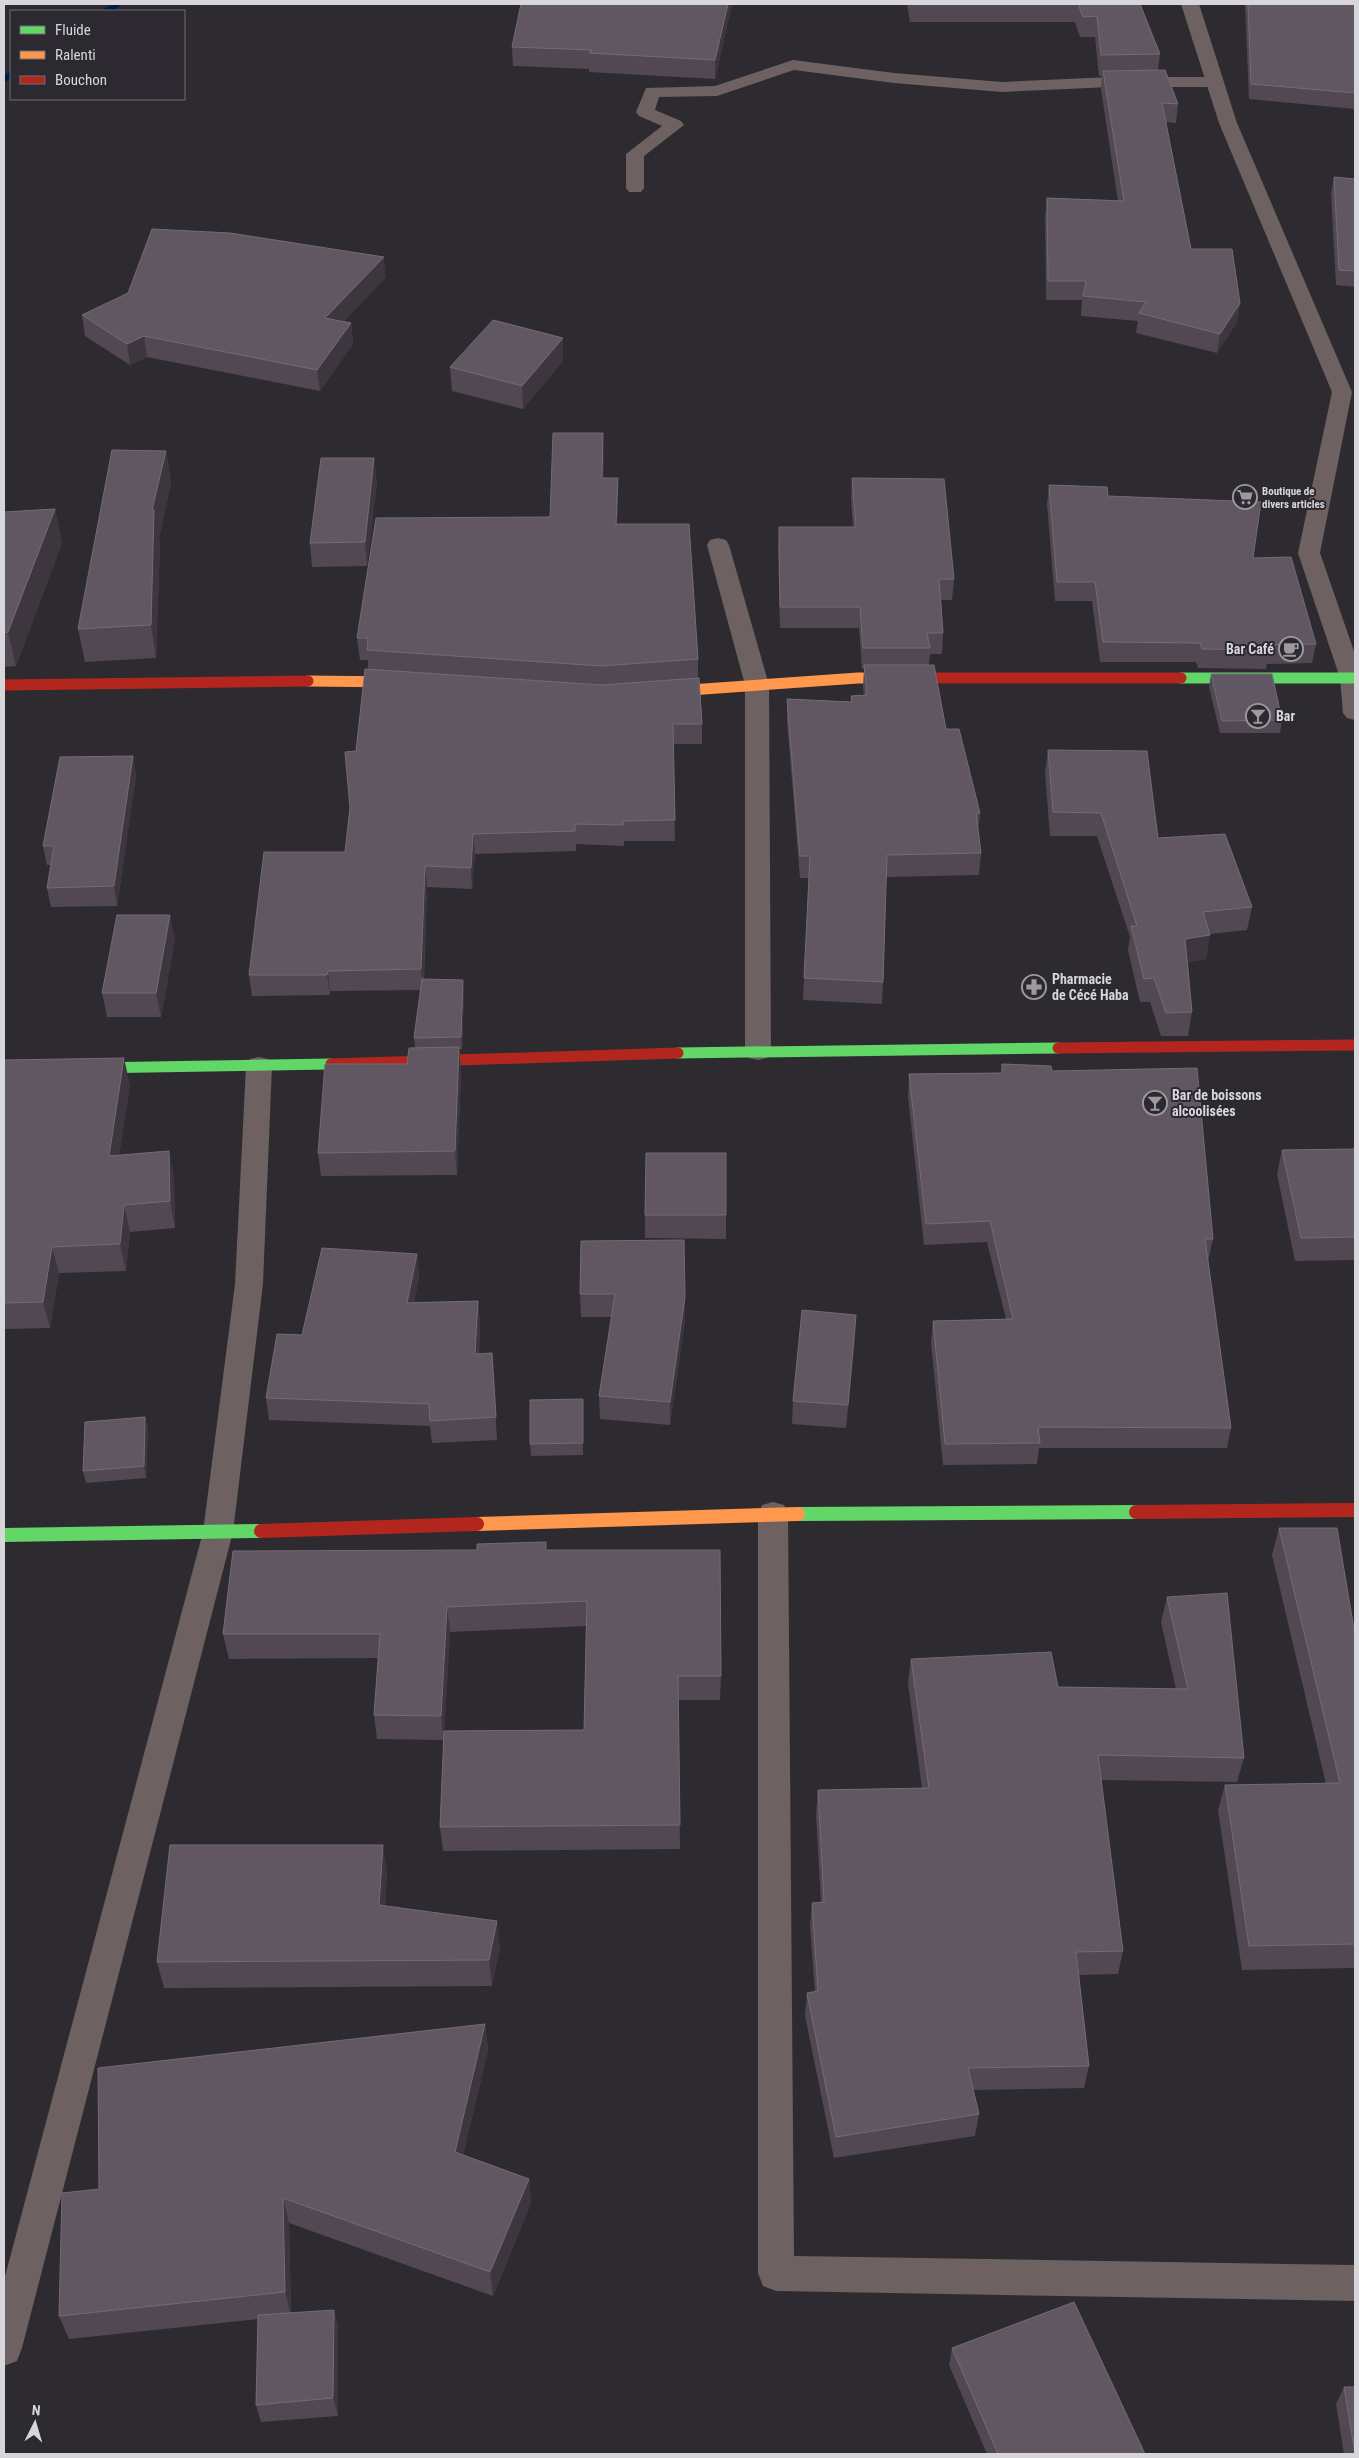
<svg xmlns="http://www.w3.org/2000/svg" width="1359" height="2458" viewBox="0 0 1359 2458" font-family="'Roboto Condensed',sans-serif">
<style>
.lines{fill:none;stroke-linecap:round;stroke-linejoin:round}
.stream{fill:#04184a;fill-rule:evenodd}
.lane{fill:#6d6161;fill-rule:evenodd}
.street{fill:#6d6161;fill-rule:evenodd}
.fast-far1{stroke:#63d668;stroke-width:11}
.fast{stroke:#63d668;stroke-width:14}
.slow-far1{stroke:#ff974d;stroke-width:11}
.slow{stroke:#ff974d;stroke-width:14}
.jam-far1{stroke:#b3261e;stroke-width:11}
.jam{stroke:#b3261e;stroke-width:14}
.wall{fill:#524853;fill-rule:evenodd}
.shaded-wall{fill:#3d363f}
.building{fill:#605762;stroke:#736b75}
.labels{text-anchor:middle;stroke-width:4;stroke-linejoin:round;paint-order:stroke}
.far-poi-label{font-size:11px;font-weight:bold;fill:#d7d6db;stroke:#2c2931;text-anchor:start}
.poi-label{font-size:14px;font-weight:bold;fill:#d7d6db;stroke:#2c2931;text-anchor:start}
</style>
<rect width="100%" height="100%" fill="#2d2b2f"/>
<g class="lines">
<path class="stream" d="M111,4h11l-9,7h-11z
M11,72v7l-7,3v-7z"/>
<path class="lane" d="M793,60l101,13 108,9 109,-5h104l6,1 3,4 -3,4 -6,1h-104l-109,5 -108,-9 -100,-13 -77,26 -58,1 -4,13 26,11 3,4 -40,31v32l-3,4h-12l-3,-4v-34l36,-28 -23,-10 -3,-4 10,-24 69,-2z"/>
<path class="street" d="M1181,4h18l38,119 115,269 -32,161 35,101v66l-8,-2 -4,-5 -3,-35 -42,-125 34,-161 -113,-269z
M718,538l8,2 3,5 40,140 2,366 -4,7 -9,2 -9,-2 -4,-7v-366l-38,-140 3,-5z
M259,1057l9,2 4,7 -9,218 -30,248 -211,816 -5,13 -13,5v-86l199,-748 32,-248 11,-218 4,-7z
M773,1502l11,3 4,9 6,742 561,9v36l-579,-10 -13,-5 -5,-13v-759l4,-9z"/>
<path class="fast-far1" d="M1181,678h174
M678,1053l380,-5
M90,1068l241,-4"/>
<path class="fast" d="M798,1514l338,-2
M4,1535l257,-4"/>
<path class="slow-far1" d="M308,681l92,1
M662,692l196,-14h35"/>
<path class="slow" d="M477,1524l321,-10"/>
<path class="jam-far1" d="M893,678h288
M4,685l304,-4
M1058,1048l297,-3
M331,1064l347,-11"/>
<path class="jam" d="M1136,1512l219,-2
M261,1531l216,-7"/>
</g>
<path class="wall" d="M732,4l-17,75 -126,-7v-3l-76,-3 -1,-19z
M907,4h233l20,50 -2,16 20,34 -2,19 -10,-1 25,127 49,54 -3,19 -20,31 -81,-20 2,-12 -57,-5 1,-16h-36l-1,-82 2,-20 71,3 -17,-112 1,-13h-3l-4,-39h-15l-5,-15h-165z
M1245,4h110v105l-106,-10z
M1334,177l21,2v108l-19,-2 -5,-92z
M386,277l-43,45 8,1 2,21 -33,47 -173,-34 -17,8 -45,-29 -3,-21z
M563,338v23l-40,48 -71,-18 -2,-24z
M166,451l5,32 -12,55 1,4 -4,116 -71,4 -7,-33z
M604,455l-1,23h15l-1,46 81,135v19l4,46v20h-29l2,97h-51v5l-48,-2v7l-101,3 -3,35 -45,-2 -3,92 40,13 -2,57h-3l2,22 -4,104 -136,1 -3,-23 89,-89 8,-16 -1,-10 7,-48 -91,1v4l-78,1 -3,-21 96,-123 11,-101 12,-82v-9h-8l-3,-22 193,-121z
M852,478l102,101 -2,21h-11l2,33 -1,21h-12l-1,11 17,64 34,84 -2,17 3,23 -2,22 -93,2 -3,105 -1,22 -79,-4 6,-122h-9l-13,-157v-22l64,3v-6h13l-1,-9 1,-18h-2l-3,-41h-79l-2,-80 1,-21h74l-2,-28z
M377,482l-10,84 -55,1 -2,-24z
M1049,485l59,11 145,62 63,86 -4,19 -45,1 -1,5 -68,-1 -2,-6h-96l-8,-61h-37l-8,-97z
M55,509l7,34 -46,123 -12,1v-155z
M1211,674l71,46 -2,13h-60l-11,-46z
M1048,750l110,88 94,69 -5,23 -37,4 -4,25 -18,3 4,50 -4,24h-27l-11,-34h-10l-12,-52 2,-13 -33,-101h-47l-5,-63z
M133,756l3,19 -19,131 -66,1 -4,-19 4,-23h-4l-4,-19z
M175,939l-14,78h-54l-5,-24z
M4,1060l126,25 -11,70 55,22 1,51 -45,4 -4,39 -67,2 -9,55 -46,1z
M1002,1064l50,7 161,168 -5,22 23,167 -4,20h-188l-2,16 -94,1 -12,-123 2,-21 73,-2 -19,-77 -63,3 -16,-149 1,-22 92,-1z
M1355,1149v111l-60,1 -18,-87 5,-24z
M645,1215h81v24l-81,-1z
M581,1241l104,56v23l-15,105 -70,-6 -1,-23 13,-79h-31l-1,-23z
M417,1254l2,23 -5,25 64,-1 2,23 -1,30 13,-1 5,87 -65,3 -2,-17 -161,-6 -3,-22 36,-63z
M855,1339l-9,89 -54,-4 1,-23z
M583,1399v56l-52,1 -1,-12z
M145,1417l3,12 -2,49 -60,5 -3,-12z
M1279,1528l76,107v333l-113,2 -24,-160 7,-25 101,-1 -54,-229z
M547,1550l174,126 -1,24h-42l2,149 -237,2 -3,-24 4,-87 -67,-1 -3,-24 4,-57 -149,1 -6,-25zM586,1626l-2,104 -140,1 6,-99z
M1167,1597l77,161 -7,24 -136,-2 22,171 -5,23 -39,1 10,91 -5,22 -111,2 6,24 -4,22 -141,22 -29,-142 2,-23 8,-1 -5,-66 2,-23 9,-1 -5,-88 2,-24 104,-2 -14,-104 3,-25 147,28 118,2 -15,-67z
M387,1871l-2,35 115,41 -8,39 -328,2 -7,-26z
M485,2024l3,26 -25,105 66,24 2,24 -38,93 -204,-73 2,90 43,-3 4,18v88l-77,6 -5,-17 2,-86 -189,20 -10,-23 40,-127z
M952,2348l193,106h-158l-38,-89z
M1344,2387l11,67h-11l-8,-50z"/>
<path class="shaded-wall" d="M728,4h4l-17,75v-19z
M384,257l2,20 -59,62 -2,-21z
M1240,303l-3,19 -20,31 3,-19z
M351,323l2,21 -33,47 -3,-21z
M144,336l3,21 -17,8 -3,-21z
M563,338v23l-40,48 -1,-23z
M603,433l1,22 -1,44 -1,-21z
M166,451l5,32 -12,55 1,4 -4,116 -5,-33 1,-115z
M374,458l3,24 -10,84 -2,-24z
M618,478v21l-1,47 -1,-22z
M55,509l7,34 -46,123 -8,-34z
M133,756l3,19 -19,131 -3,-20z
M473,834l2,20 -3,35 -1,-21z
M425,866l2,21 -4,103 -2,-21z
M170,915l5,24 -14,78 -5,-24z
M1210,935l-4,24 -25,4 4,-24z
M328,971l2,20v4l-3,-20z
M463,980l1,12 -2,57 -1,-12z
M459,1047l2,24 -4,104 -2,-24z
M124,1058l6,27 -15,98 -6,-27z
M169,1151l5,26 1,51 -5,-27z
M124,1205l6,27 -4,39 -6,-27z
M52,1247l7,26 -9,55 -7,-26z
M417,1254l2,23 -9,48 -3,-22z
M685,1297v23l-15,105v-23z
M478,1301l2,23 -3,53 -2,-23z
M856,1315l-1,24 -9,89 2,-23z
M145,1417l3,12 -2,49 -2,-12z
M447,1607l3,25 -6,108 -3,-24z
M383,1845l4,26 -3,60 -5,-26z
M497,1921l3,26 -8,39 -3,-26z
M485,2024l3,26 -30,127 -3,-25z
M529,2179l2,24 -38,93 -3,-24z
M283,2198l6,25 2,92 -6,-23z
M334,2310l4,18v88l-5,-18z"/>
<path class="building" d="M521,4h207l-13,56 -126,-7 3,-3 -80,-3z
M1078,4h62l20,50 -59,1 -4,-39 -14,1z
M1248,4h107v89l-104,-9z
M1165,70l13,34 -16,-1 29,146h41l8,54 -20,31 -81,-21 7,-11 -63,-6 3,-15h-38l-1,-83 77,3 -21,-130z
M1334,177l21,2v92l-16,-1z
M152,229l78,4 154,24 -59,61 26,5 -34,47 -173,-34 -17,8 -45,-29 46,-22z
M493,320l70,18 -41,48 -72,-19z
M553,433h50l-1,45h16l-2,46h73l9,135 -97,7 -234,-16 1,-12h-11l19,-120 174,-1z
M112,450l54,1 -14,59h2l-3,115 -73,4z
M321,458h53l-9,84 -55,1z
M852,478l92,1 10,100h-15l4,54h-16l3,15h-67l-3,-41h-80l-1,-80h77z
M1049,485l58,2 1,9 153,6 -8,56 38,-1 25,87 -47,1 1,5 -68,-1 -2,-6 -97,-1 -8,-60h-38z
M55,509l-47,123 -4,1v-121z
M864,665h70l12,64h13l21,84h-4l5,40 -94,2 -4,127 -79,-4 6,-122h-10l-13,-157 65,3 -1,-6 16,-1z
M365,669l236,16 98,-7 3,46h-29l2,96 -52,1v4l-48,-1v7l-102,3 -2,34 -46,-2 -4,103 -93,2 -1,4h-78l15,-123h81l5,-44 -5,-56 11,-1z
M1211,674h61l10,46 -60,1z
M1048,750l99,1 11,87 67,-4 27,73 -49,5 7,23 -25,4 7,73 -26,1 -12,-35 -10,1 -13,-53h6l-36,-113 -48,-1z
M133,756l-19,130 -67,2 7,-42h-11l17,-89z
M117,915h53l-14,78h-54z
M422,979l41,1 -2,57 -47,1z
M459,1047l-4,104 -137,2 7,-89h82l2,-16z
M124,1058l-15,98 60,-5 1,50 -46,4 -4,39 -68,3 -9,55 -39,1v-243z
M1002,1064l49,2 1,5 145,-3 16,171h-8l26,189 -193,-1 2,16 -95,1 -12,-123 80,-2 -23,-98 -64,3 -17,-150 93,-1z
M1355,1149v88l-54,1 -19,-88z
M646,1153h80v62h-81z
M684,1240l1,57 -15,105 -71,-6 16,-102h-35l1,-53z
M322,1248l95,6 -10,49 71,-2 -3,53 17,-1 4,64 -66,4 -1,-17 -163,-6 11,-64 25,1z
M802,1310l54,5 -8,90 -55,-4z
M583,1399v44l-53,1v-44z
M145,1417l-1,49 -61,5 2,-49z
M1279,1528h58l18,107v309l-106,2 -24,-161 115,-2z
M546,1542v8h174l1,126h-43l2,149 -240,2 4,-96 140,-1 3,-129 -140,6 -6,109 -67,-1 6,-81h-157l10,-83 244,-1v-6z
M1227,1593l17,165 -146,-3 25,196 -47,1 13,114 -121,2 11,46 -143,23 -29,-144 11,-2 -6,-88 12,-1 -6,-112 111,-2 -18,-129 140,-7 7,35 130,2 -21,-92z
M170,1845h213l-4,60 118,16 -8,39 -332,2z
M485,2024l-30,128 74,27 -39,93 -207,-74 2,94 -226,24 3,-123 37,-4 -1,-121z
M1074,2302l71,152h-147l-46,-106z
M334,2310l-1,88 -77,7 2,-90z
M1344,2387h11v67z"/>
<defs>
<symbol id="supermarket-ring" viewBox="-11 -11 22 22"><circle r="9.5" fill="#2c2931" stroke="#9c9a9f" stroke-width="1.5"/><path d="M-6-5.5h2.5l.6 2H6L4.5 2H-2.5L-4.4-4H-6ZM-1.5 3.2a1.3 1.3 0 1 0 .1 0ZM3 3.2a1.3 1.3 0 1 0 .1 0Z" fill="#9c9a9f"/></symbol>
<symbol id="cafe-ring" viewBox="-11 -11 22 22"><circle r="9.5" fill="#2c2931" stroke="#9c9a9f" stroke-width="1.5"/><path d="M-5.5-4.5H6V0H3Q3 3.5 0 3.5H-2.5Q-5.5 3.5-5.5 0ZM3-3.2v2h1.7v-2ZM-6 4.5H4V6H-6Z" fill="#9c9a9f"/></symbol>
<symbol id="bar-ring" viewBox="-11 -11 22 22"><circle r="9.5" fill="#2c2931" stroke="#9c9a9f" stroke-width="1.5"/><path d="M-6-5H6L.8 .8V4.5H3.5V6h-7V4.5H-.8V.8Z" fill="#9c9a9f"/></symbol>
<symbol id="pharmacy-ring" viewBox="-11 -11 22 22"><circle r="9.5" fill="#2c2931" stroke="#9c9a9f" stroke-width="1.5"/><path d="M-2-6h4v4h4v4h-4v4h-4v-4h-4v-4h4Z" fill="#9c9a9f"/></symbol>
</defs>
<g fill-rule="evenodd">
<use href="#supermarket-ring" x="1231" y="483" width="28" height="28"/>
<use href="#cafe-ring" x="1277" y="635" width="28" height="28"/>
<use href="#bar-ring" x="1244" y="702" width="28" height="28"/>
<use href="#pharmacy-ring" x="1020" y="973" width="28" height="28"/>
<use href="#bar-ring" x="1141" y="1089" width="28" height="28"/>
</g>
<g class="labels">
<g class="far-poi-label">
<text x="1262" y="495">Boutique de<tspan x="1262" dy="13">divers articles</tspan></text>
</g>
<g class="poi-label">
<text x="1274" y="654" text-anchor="end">Bar Café</text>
<text x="1276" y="721">Bar</text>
<text x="1052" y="984">Pharmacie<tspan x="1052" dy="16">de Cécé Haba</tspan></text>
<text x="1172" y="1100">Bar de boissons<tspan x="1172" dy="16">alcoolisées</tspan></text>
</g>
</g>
<rect width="1359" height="2458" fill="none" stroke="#d7d6db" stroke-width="10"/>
<rect x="10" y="10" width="175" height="90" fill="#2c2931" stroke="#706e75"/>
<rect x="20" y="26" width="25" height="8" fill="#63d668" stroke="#706e75"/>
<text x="55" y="35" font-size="15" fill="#d7d6db">Fluide</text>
<rect x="20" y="51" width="25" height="8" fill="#ff974d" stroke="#706e75"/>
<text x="55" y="60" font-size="15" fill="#d7d6db">Ralenti</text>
<rect x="20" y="76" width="25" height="8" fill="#b3261e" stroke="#706e75"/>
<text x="55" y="85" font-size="15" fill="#d7d6db">Bouchon</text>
<g transform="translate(35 2423) rotate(5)" stroke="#2c2931" stroke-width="4" paint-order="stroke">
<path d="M0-4L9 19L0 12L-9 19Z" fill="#d7d6db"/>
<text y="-8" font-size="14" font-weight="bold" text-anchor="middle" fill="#d7d6db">N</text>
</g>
</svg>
